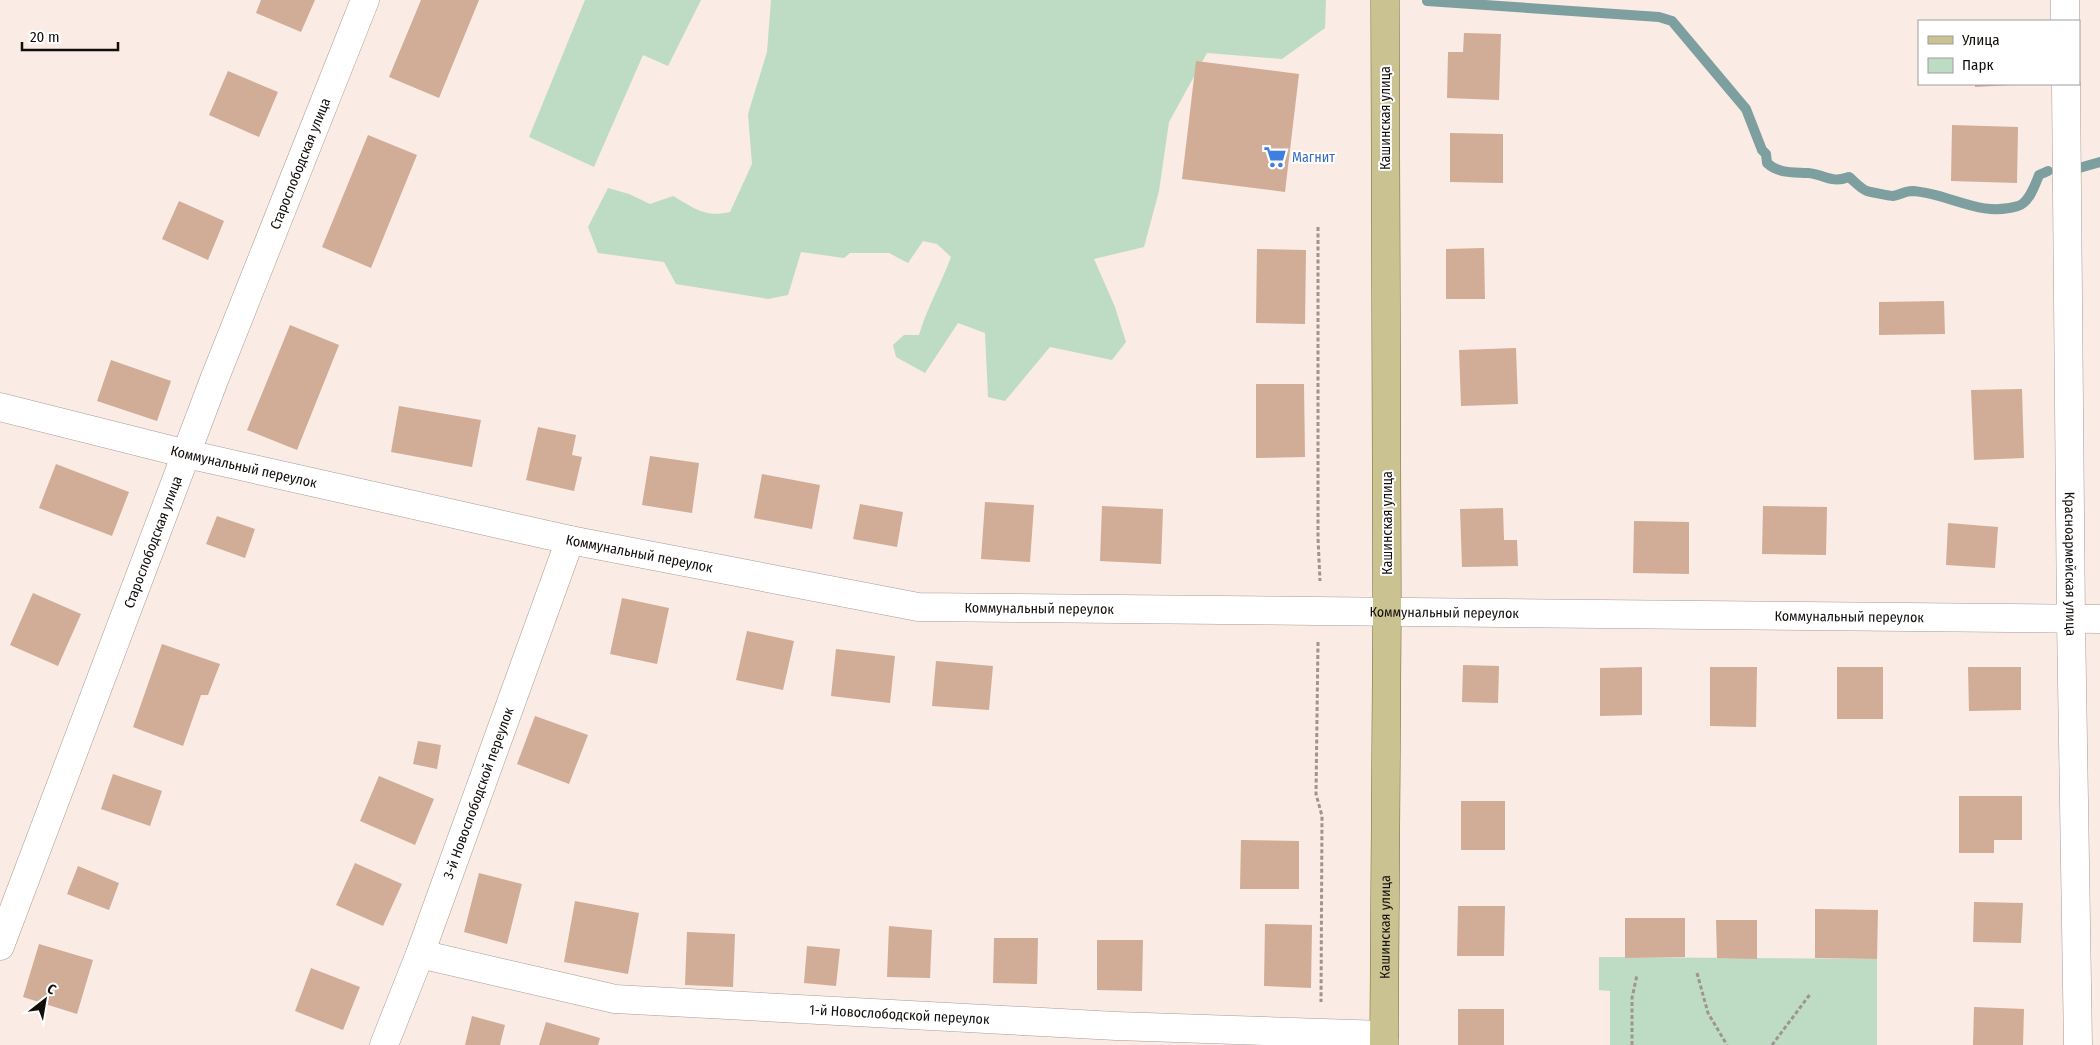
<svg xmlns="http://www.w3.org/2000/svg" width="2100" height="1045" viewBox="0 0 2100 1045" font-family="'Fira Sans Condensed',sans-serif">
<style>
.green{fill:#bddcc3}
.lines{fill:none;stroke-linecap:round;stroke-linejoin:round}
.stream{stroke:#7e9f9f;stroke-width:10}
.building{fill:#d1ac97}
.minor-casing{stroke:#a89b93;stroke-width:29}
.major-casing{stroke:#736932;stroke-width:29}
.path{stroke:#9f948f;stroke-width:3;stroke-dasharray:4 2.5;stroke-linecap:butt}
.minor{stroke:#fff;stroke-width:28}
.major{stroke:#cbc291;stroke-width:28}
.labels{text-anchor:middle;stroke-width:4;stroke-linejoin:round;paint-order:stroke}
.street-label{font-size:14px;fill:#110d0a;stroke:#fff}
.shop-label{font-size:14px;fill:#366cbe;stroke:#fff;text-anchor:start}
</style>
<rect width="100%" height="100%" fill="#faebe4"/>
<path class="green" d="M585,0h116l-33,66 -25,-11 -49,112 -65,-30z
M771,0h555l-1,28 -43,31 -75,-6 -38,69 -10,69 -15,56 -50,12 21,48 11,35 -14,18 -62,-13 -45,54 -17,-4 -3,-64 -27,-10 -33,50 -29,-16 -3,-12 11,-10h15c8,-27 22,-51 32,-78l-14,-13 -14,-3 -15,22 -19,-10h-39l-6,5 -43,-6 -13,43 -20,4 -92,-15 -12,-22 -66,-9 -10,-26 20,-39 21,6 21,10 23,-8c21,12 32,22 57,16l22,-48 -4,-50 19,-62z
M1599,957l278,2v86h-267v-54l-11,-1z"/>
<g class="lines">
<path class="stream" d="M1427,1l232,16 13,4 74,88 16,41 4,4 1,9c12,11 27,9 41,10 16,1 23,11 41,4 5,4 12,12 18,14 3,1 24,5 26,5 7,-1 12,-5 19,-5 37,2 68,27 106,15 11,-3 17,-21 21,-31l9,-4
M2079,168l21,-6"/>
</g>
<path class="building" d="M261,0h54l-14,32 -45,-19z
M421,0h58l-40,98 -50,-21z
M1464,33l37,1 -2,66 -52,-2 1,-46h15z
M1196,61l103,13 -14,118 -103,-13z
M228,71l50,21 -19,45 -50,-22z
M1975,84h36v1l-36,2z
M1952,125l66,2 -1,56 -66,-2z
M1450,133l53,1v49l-53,-1z
M368,135l49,20 -46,113 -49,-21z
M179,201l45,20 -16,39 -46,-21z
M1484,248l1,51h-39v-50z
M1257,249l49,1 -1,74 -49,-1z
M1944,301l1,33 -66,1v-33z
M290,325l49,20 -42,105 -50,-20z
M1516,348l2,56 -57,2 -2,-56z
M111,360l60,21 -14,40 -60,-20z
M1256,384h48l1,73 -49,1z
M2022,389l2,69 -50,2 -3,-70z
M399,406l82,14 -9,47 -81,-15z
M538,427l38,8 -4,20 10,2 -8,34 -48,-11z
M650,456l49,7 -7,50 -50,-8z
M56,464l73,28 -17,44 -73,-28z
M762,474l58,11 -8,44 -58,-11z
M985,502l49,3 -4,57 -49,-3z
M860,504l43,8 -6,35 -44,-8z
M1102,506l61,3 -2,55 -61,-3z
M1763,506l64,1 -1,48 -64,-1z
M1503,508l1,32h13l1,26 -56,1 -2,-58z
M217,516l38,13 -10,29 -39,-14z
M1634,521l55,1v52l-56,-1z
M1948,523l50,4 -3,41 -49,-3z
M33,593l48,21 -23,52 -48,-21z
M622,598l47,10 -12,56 -47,-10z
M747,631l47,10 -11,49 -47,-10z
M162,644l58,20 -12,31h-7l-18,51 -50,-19z
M836,649l59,7 -5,47 -59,-7z
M936,661l57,5 -4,44 -57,-4z
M1463,665l36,1 -1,37 -36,-1z
M1642,667v48l-42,1v-48z
M1710,667h47l-1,60 -46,-1z
M1837,667h46v52h-46z
M1968,667h53v43l-52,1z
M535,716l53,19 -19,49 -52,-20z
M418,741l23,4 -4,24 -24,-5z
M113,774l49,17 -12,35 -49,-17z
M379,776l55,23 -19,46 -55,-24z
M1959,796h63v44h-28v13h-35z
M1461,801h44v49h-44z
M1241,840l58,1v48h-59z
M355,863l47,21 -19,42 -47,-21z
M78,866l41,17 -10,27 -42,-16z
M479,873l43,11 -15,60 -43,-12z
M575,901l64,12 -11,61 -64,-12z
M1974,902l49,1 -2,40 -48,-1z
M1458,906h47l-1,50h-47z
M1815,909l63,1 -1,49 -62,-1z
M1625,918h60v39l-60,1z
M1716,920h41v39l-40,-1z
M1265,924l47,1 -1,63 -47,-2z
M889,926l43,4 -2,48 -43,-1z
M687,932l48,2 -2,53 -48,-2z
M994,938h44l-1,46 -44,-1z
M1097,940h46l-1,51 -45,-1z
M39,944l54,16 -16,54 -54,-17z
M807,946l33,3 -4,37 -32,-3z
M311,968l49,19 -17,43 -48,-19z
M1974,1007l50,2 -1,36h-50z
M1458,1009h46v36h-46z
M472,1016l33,9 -5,20h-35z
M546,1022l54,16 -2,7h-59z"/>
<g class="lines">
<defs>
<g id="minor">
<path d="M2065,0v21"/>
<path id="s1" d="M2066,84l5,536 7,425"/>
<path id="s2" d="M0,407l187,47 383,86 348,67 1182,12"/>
<path id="s3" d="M0,946l214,-566 151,-380"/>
<path id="s4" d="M420,954l195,45 501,27 268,9"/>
<path id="s5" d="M384,1045l36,-91 150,-414"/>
</g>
<g id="major">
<path id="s6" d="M1384,1045l3,-434 -2,-611"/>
</g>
</defs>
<use href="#minor" class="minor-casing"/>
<use href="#major" class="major-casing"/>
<path class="path" d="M1318,227v311l2,43
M1318,642l-2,152 6,22 -1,186
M1697,973l11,40 19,32
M1632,1045v-47l5,-23
M1772,1045l39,-52"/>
<use href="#minor" class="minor"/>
<use href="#major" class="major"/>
</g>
<defs>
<symbol id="supermarket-bare" viewBox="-9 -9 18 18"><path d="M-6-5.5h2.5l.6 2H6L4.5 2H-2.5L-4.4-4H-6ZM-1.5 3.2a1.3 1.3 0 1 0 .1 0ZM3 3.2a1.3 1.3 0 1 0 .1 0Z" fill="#3f7fe0" stroke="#fff" stroke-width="2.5" paint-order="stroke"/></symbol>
</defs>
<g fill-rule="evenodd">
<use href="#supermarket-bare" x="1259" y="141" width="32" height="32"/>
</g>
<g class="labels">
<g class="street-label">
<text transform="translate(1385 118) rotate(-90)" y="5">Кашинская улица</text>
<text dy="5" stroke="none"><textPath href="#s3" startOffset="838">Старослободская улица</textPath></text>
<text dy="5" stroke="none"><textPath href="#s2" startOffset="251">Коммунальный переулок</textPath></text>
<text transform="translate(1387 523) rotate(-90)" y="5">Кашинская улица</text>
<text dy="5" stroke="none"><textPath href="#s3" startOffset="432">Старослободская улица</textPath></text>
<text dy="5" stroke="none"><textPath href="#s2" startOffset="656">Коммунальный переулок</textPath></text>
<text dy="5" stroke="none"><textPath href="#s1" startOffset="480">Красноармейская улица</textPath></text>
<text dy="5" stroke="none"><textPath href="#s2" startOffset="1061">Коммунальный переулок</textPath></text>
<text dy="5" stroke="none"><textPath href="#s2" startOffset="1466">Коммунальный переулок</textPath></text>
<text dy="5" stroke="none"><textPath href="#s2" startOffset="1871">Коммунальный переулок</textPath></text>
<text dy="5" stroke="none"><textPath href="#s5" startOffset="269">3-й Новослободской переулок</textPath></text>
<text dy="5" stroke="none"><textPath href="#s6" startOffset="118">Кашинская улица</textPath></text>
<text dy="5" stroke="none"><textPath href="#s4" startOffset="485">1-й Новослободской переулок</textPath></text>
</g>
<g class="shop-label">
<text x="1292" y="162">Магнит</text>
</g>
</g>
<rect x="1918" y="20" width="162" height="65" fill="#ffffff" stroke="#a09e9d"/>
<rect x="1928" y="36" width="25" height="8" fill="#cbc291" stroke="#a09e9d"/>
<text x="1962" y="45" font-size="15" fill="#110d0a">Улица</text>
<rect x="1928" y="58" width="25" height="15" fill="#bddcc3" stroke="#a09e9d"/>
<text x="1962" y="70" font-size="15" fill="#110d0a">Парк</text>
<g transform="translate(45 1000) rotate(31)" stroke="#ffffff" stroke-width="4" paint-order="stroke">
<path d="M0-4L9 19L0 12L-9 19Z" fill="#110d0a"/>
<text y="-8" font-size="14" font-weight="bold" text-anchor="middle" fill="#110d0a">С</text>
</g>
<path d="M22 42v8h96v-8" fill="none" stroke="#110d0a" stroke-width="2.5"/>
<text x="30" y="42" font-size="15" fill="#110d0a" stroke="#ffffff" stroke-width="4" paint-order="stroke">20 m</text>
</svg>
